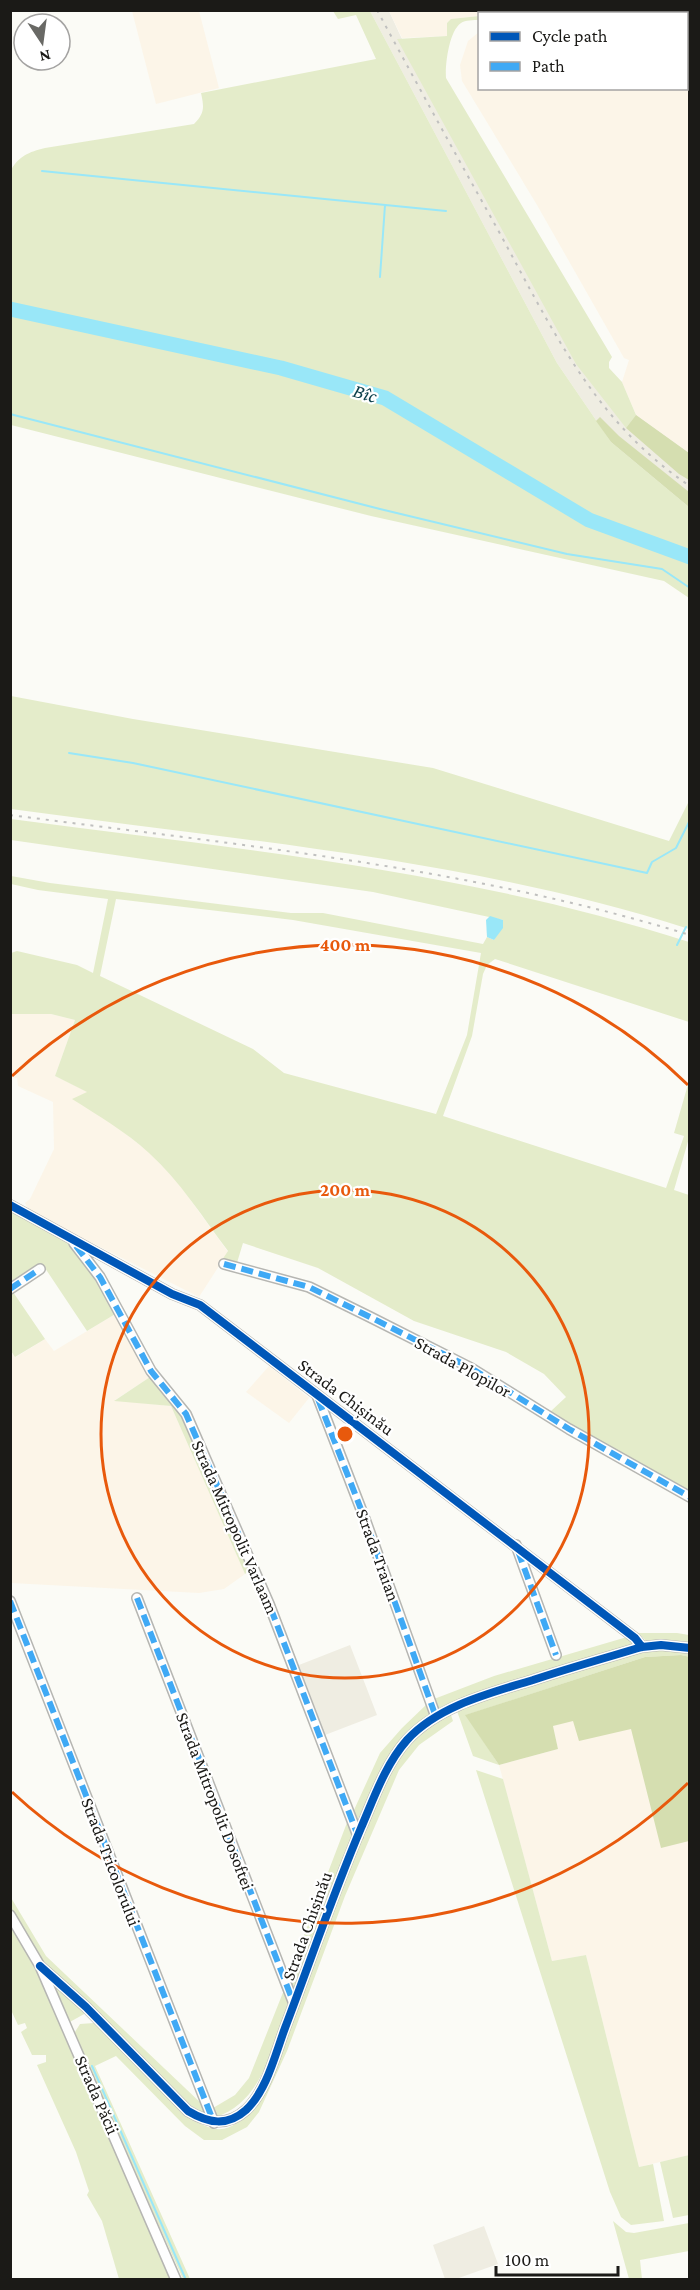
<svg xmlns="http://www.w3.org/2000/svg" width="700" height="2290" viewBox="0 0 700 2290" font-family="'Crimson Pro',serif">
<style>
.built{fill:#efede2}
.industrial{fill:#fcf5e8}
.green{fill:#e4ecca;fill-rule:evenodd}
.forest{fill:#d5deb0}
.water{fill:#99e7f8}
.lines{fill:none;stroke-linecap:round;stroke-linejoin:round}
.stream{stroke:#99e7f8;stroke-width:2}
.river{stroke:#99e7f8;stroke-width:15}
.minor-casing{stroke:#b6b6b2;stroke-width:12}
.minor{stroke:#fefefe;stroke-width:9}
.rail{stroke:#c0c0bf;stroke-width:2;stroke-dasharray:3 6;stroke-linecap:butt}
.quiet{stroke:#3fa9f5;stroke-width:6;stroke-dasharray:12 6;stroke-linecap:butt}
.cycleway-casing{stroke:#fff;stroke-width:11}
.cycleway{stroke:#0057b8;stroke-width:8}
.ring{fill:none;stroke:#e8590c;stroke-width:3}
.labels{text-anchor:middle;stroke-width:4.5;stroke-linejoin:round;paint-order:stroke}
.street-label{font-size:18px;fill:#1b1a17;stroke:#fff}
.water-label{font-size:20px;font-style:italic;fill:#0d414c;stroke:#fff}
.centre{fill:#e8590c;stroke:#fff;stroke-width:3}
.ring-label{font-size:18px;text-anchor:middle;font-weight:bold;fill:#e8590c;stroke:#fff;stroke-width:4.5;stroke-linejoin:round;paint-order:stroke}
</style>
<rect width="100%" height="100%" fill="#fbfbf6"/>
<path class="built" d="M370,11h19l12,26 177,306 49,65 62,45v54l-78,-65 -54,-79z
M350,1645l27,70 -52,20 -26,-70z
M484,2226l14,38 -42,15h-11l-12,-34z"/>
<path class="industrial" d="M132,11h67l20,77 -63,16z
M389,11h136l-45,3 -1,2 -27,3 -5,4 1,13 -46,2z
M689,11v442l-53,-38 -14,-33 7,-22 -5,-2 -87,-153 -75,-124 -2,-16 8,-24 11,-9 1,56h206v-74l-41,-1z
M24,1012l27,2 24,6 -20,56 33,16 34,39 28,22 29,31 49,68 -29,45 -170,-86 -4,-8 5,-4 24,-50 -1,-47 -35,-16 -1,-8 -6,-1v-63z
M117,1313l33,64 -35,23 56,6 74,168 -21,15 -25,4 -188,-10 -1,-232 6,6 29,-18 9,12z
M269,1366l40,32 -20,25 -43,-31z
M689,1657v498l-50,12 -53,-212 -34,6 -53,-196 59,-16 -5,-23 20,-6z"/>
<path class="green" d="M333,11h37l187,352 54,79 78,65v91l-25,-17 -293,-65 -360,-91 -1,-253c8,-16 19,-20 35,-24l149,-24c11,-11 10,-17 7,-31l175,-34 -20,-44 -18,4z
M479,16v4c-5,0 -14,0 -18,3 -12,8 -16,42 -15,55l166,279 -3,5v6l13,14 14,33 -10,13 -50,-64 -179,-325 50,-3v-13l4,-4z
M11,696l122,23 300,49 236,73 20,-40v128c-217,-70 -453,-89 -678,-120z
M11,819c228,30 458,52 678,123v80l-194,-63 -8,6 -4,9 -11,62 -29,80 223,72 18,-52 -10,-3 15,-52v57l-15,52 15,5v299l-139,-82 16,-15 -22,-23 -38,-22 -92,-31 -96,-53 -75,-25 -7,23 -14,-6 6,-9c-25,-33 -48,-70 -79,-98 -23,-21 -50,-37 -77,-54l15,-7 -32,-16 20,-56 -24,-6h-40v-61l6,-2 60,14 16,8 15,-74 -70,-9 -27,-6v-8l39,7 241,30h32l160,31 4,-7 7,3 9,-20 -130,-28 -362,-52zM116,899l177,21 188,33 -14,82 -31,79 -152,-41 -31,-24 -153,-73z
M10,1208l61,35 29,38 17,32 -30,18 -44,-66 -8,1 -24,17z
M13,1292l32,47 -30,18 -4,-6 -1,-58z
M150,1377l23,24 10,13 68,155 -6,5 -74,-168 -57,-5z
M638,1633h39l12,2v7l-22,-2 -20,2z
M627,1637l8,8 -135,40 -63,24 -3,-10 60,-23z
M648,1649l41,2v6l-8,-2 -36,2 -179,58 33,50 -26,-9 -16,-45 56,-21z
M427,1704l3,10 -23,21 -19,22 -31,64 -3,-11 26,-57 22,-25z
M451,1715l2,6 -34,24 -20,25 -54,126 -58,155 -28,61 -12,15 -25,13h-18l-19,-14 -69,-70 -21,10 95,213h-7l-110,-244 7,-11 14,-1 95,94c31,20 43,15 67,-13l119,-298c18,-38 35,-75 76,-91z
M476,1770l27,9 49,182 34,-6 53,212 14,-3 11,57 -33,4 -10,-8 -11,-25z
M348,1820l5,14 -59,156 -6,-13z
M10,1896l36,60 158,150 2,8 -15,-8 -148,-145 -32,-53z
M11,1924l29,54 36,80 55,123 40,98h-52l-17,-58 -15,-26 2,-4 -13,-39 -39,-87 9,-3v-7h-14l-11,-23 6,-4 -2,-5 -7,2 -7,-15z
M57,1985l29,28 -18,10 -17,-35z
M284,1990l5,11c-16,43 -25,100 -73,116l-3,-9 22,-13 14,-17z
M689,2155v60l-16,3 -13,-56z
M613,2221l13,11 8,1 55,-10v28l-49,9 2,19h-13z"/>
<path class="forest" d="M636,415l53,38v27l-10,-6 -53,-46z
M600,417l19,19 70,56v15l-78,-65 -15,-21z
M681,1655l9,2 -1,184 -28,7 -30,-119 -52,12 -6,-20 -20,5 5,23 -59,16 -34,-50 180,-58z"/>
<path class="water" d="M490,916l13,4v8l-9,12 -7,-3 -1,-17z"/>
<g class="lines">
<path class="stream" d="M42,171l404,40
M380,277l5,-72
M10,414l370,95 187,45 95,15 28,19
M69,753l64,10 514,110 5,-11 24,-14 14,-28
M677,945l9,-18
M92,2066l94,214"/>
<path class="river" d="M10,309l271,59 104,30 204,122 101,37"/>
<defs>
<path id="minor" d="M10,1205l162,89 28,11 435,333 7,9
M74,1243l26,34 51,94 35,43 83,190 89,232
M224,1264l85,23 61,30 101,51 98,61 121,68
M10,1289l30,-20
M317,1395l49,127 70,195
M516,1545l40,110
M137,1598l157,406
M10,1601l204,522
M10,1915l30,51 136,314
M40,1966l46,41 102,104c20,12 39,16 58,-1 21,-20 29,-55 39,-82 25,-66 48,-134 76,-200 13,-30 24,-63 46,-88 31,-34 83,-47 126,-60 36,-12 72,-22 109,-33l19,-2 29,3"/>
</defs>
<use href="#minor" class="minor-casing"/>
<use href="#minor" class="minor"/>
<path class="rail" d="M377,10c40,74 80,147 121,220 53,97 97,193 192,256
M10,815c229,30 458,52 680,120"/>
<path class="quiet" d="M76,1246l24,31 51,94 35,43 83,190 89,232
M224,1264l85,23 61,30 101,51 98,61 121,68
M10,1289l30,-20
M318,1399l48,123 70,195
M518,1551l38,104
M137,1598l157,406
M10,1601l204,522"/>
<defs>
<path id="cycleway" d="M10,1205l162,89 28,11 435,333 7,9
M40,1966l46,41 102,104c20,12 39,16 58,-1 21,-20 29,-55 39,-82 25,-66 48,-134 76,-200 13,-30 24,-63 46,-88 31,-34 83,-47 126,-60 36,-12 72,-22 109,-33l19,-2 29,3"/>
</defs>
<use href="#cycleway" class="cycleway-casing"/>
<use href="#cycleway" class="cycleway"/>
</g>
<g class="ring">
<circle cx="345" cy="1434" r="244"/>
<path d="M688 1783A489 489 0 0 1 12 1792M12 1076A489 489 0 0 1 688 1085"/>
</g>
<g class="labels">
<g class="street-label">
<text transform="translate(463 1367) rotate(29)" y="6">Strada Plopilor</text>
<text transform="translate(346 1397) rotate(37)" y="6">Strada Chișinău</text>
<text transform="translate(235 1527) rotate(66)" y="6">Strada Mitropolit Varlaam</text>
<text transform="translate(378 1555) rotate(70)" y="6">Strada Traian</text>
<text transform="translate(215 1801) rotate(69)" y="6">Strada Mitropolit Dosoftei</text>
<text transform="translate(111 1862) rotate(69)" y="6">Strada Tricolorului</text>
<text transform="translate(307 1926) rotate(-70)" y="6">Strada Chișinău</text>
<text transform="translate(97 2095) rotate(66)" y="6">Strada Păcii</text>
</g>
<g class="water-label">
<text transform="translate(365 393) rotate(17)" y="7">Bîc</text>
</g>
</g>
<circle cx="345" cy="1434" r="9" class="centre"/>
<g class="ring-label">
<text x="345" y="951">400 m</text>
<text x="345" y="1196">200 m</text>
</g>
<rect width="700" height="2290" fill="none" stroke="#1b1a17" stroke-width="24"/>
<rect x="478" y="12" width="210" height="78" fill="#ffffff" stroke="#a4a3a2" stroke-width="1.5"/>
<rect x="490" y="32" width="30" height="9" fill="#0057b8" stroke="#a4a3a2" stroke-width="1.5"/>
<text x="532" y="42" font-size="18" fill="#1b1a17">Cycle path</text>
<rect x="490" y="62" width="30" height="9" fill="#3fa9f5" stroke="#a4a3a2" stroke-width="1.5"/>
<text x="532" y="72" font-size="18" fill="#1b1a17">Path</text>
<g transform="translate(42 42) rotate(167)"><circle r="28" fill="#ffffff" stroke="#a4a3a2" stroke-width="1.5"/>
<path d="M0-4.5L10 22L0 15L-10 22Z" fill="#696965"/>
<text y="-9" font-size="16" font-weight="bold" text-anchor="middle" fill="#1b1a17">N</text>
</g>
<path d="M496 2266v9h122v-9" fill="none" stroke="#1b1a17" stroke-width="3"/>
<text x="505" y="2266" font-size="18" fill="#1b1a17" stroke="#ffffff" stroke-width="4.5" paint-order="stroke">100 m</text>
</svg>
